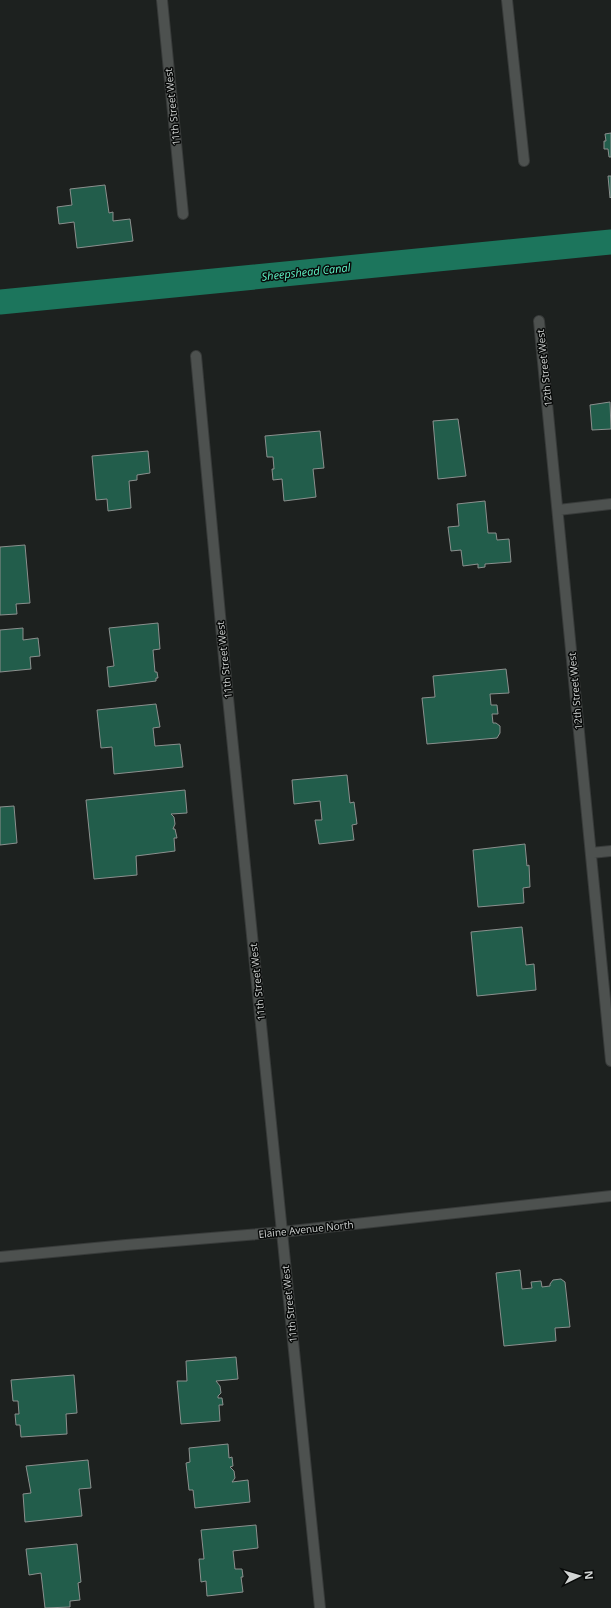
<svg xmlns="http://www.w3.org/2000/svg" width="611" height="1608" viewBox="0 0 611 1608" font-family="'Open Sans',sans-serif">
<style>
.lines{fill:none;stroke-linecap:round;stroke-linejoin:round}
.canal{stroke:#1c755c;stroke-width:25}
.building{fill:#225d4b;stroke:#8b908e}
.minor-casing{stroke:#383b3a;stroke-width:12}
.minor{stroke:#4d514f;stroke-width:10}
.labels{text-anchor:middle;stroke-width:3;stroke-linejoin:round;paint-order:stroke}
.street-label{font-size:10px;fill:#d2d5d4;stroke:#080a09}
.water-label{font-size:11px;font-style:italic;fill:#60f6c8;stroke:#080a09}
</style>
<rect width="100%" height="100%" fill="#1d211f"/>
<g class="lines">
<path class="canal" d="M0,302l611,-60"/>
</g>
<path class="building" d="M611,133v24h-2l-1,-8h-4v-8h2l-1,-7z
M608,176h3v21l-1,1z
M105,185l4,28 4,-1v9l17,-2 3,22 -56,7 -3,-26 -15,2 -2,-17 15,-2 -2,-16z
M610,402l1,27 -19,1 -2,-25z
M458,419l8,57 -28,3 -5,-58z
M320,431l4,37 -11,1 3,28 -32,4 -2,-22 -9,1 -1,-11h2l-1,-12h-6l-2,-21z
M148,451l2,22 -13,2v5l-8,1 2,27 -23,3 -1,-12 -11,1 -4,-44z
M485,501l3,32h8l1,7 12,-1 2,23 -26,2v3l-7,1v-4l-15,2 -2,-16 -10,1 -3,-24 11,-1 -2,-22z
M25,545l5,58 -14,1 1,10 -17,1v-68z
M158,623l2,26 -7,1 2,22h2l1,6h-2v3l-47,6 -2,-20 7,-1 -5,-38z
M23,628v12l15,-2 2,18 -10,1 1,12 -31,3v-42z
M506,669l3,24 -19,1 1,11h6l1,9h-6l1,9h3l4,3v7l-3,5 -70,6 -5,-46 13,-1 -2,-21z
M156,704l4,23 -7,1 2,18 25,-2 3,23 -69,7 -2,-27 -11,1 -4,-38z
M347,775l3,28 4,-1 3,22 -5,1 2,15 -35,4 -4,-24h7l-2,-19 -26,3 -2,-24z
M185,790l2,23 -16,1 3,3 1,7 -2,5h2l2,9h-3l1,13 -39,5 1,19 -43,4 -8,-79z
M14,806l3,37 -17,2v-38z
M525,844l2,22 2,-1 1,22 -7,1 1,15 -46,4 -5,-57z
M522,927l4,38 8,-1 2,26 -59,6 -6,-64z
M520,1270l2,19 10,-1 -1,-6 10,-1 1,6 8,-1v-2l3,-4 8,-1 4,3 5,45 -15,1 1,13 -52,5 -8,-73z
M236,1357l2,22 -22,2 4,5 1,7 -3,3v2h4l1,7h-4l1,16 -39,3 -4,-43h10l-1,-20z
M74,1375l3,38 -11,1 1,20 -46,3 -1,-12h-4l-1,-11h4l-1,-13h-5l-2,-21z
M228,1444l1,14 3,-1 1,9 -3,1 4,4 1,7 -3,4 16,-2 2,22 -55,6 -2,-18h-4l-3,-27 4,-1 -1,-14z
M88,1460l3,28 -12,1 3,27 -57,6 -2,-28 8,-1 -5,-27z
M256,1525l2,23 -25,3 2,18h7l1,8h-2l2,15 -36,4 -1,-15 -5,1 -2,-23h5l-3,-29z
M77,1544l4,38 -3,1 2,17 -10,1v6l-25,1 -4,-35 -12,2 -3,-26z"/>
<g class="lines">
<defs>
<path id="minor" d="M162,0l21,214
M507,0l17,161
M539,321l72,740
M196,356l28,302 96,950
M558,510l53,-6
M591,853l20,-2
M0,1257l126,-12 156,-13 329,-36"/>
</defs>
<use href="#minor" class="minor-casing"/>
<use href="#minor" class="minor"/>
</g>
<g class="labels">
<g class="street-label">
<text transform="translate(172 107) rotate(-96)" y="4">11th Street West</text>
<text transform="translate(544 368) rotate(-96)" y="4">12th Street West</text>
<text transform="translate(224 660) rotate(-96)" y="4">11th Street West</text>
<text transform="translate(575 691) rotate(-95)" y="4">12th Street West</text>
<text transform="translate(257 982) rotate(-96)" y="4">11th Street West</text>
<text transform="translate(306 1229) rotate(-6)" y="4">Elaine Avenue North</text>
<text transform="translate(289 1304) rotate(-96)" y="4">11th Street West</text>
</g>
<g class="water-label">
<text transform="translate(306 272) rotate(-6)" y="4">Sheepshead Canal</text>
</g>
</g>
<g transform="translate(579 1576) rotate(85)" stroke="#080a09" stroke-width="3" paint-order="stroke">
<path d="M0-3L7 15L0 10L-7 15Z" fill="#d2d5d4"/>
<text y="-6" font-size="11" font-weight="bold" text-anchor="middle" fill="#d2d5d4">N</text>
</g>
</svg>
